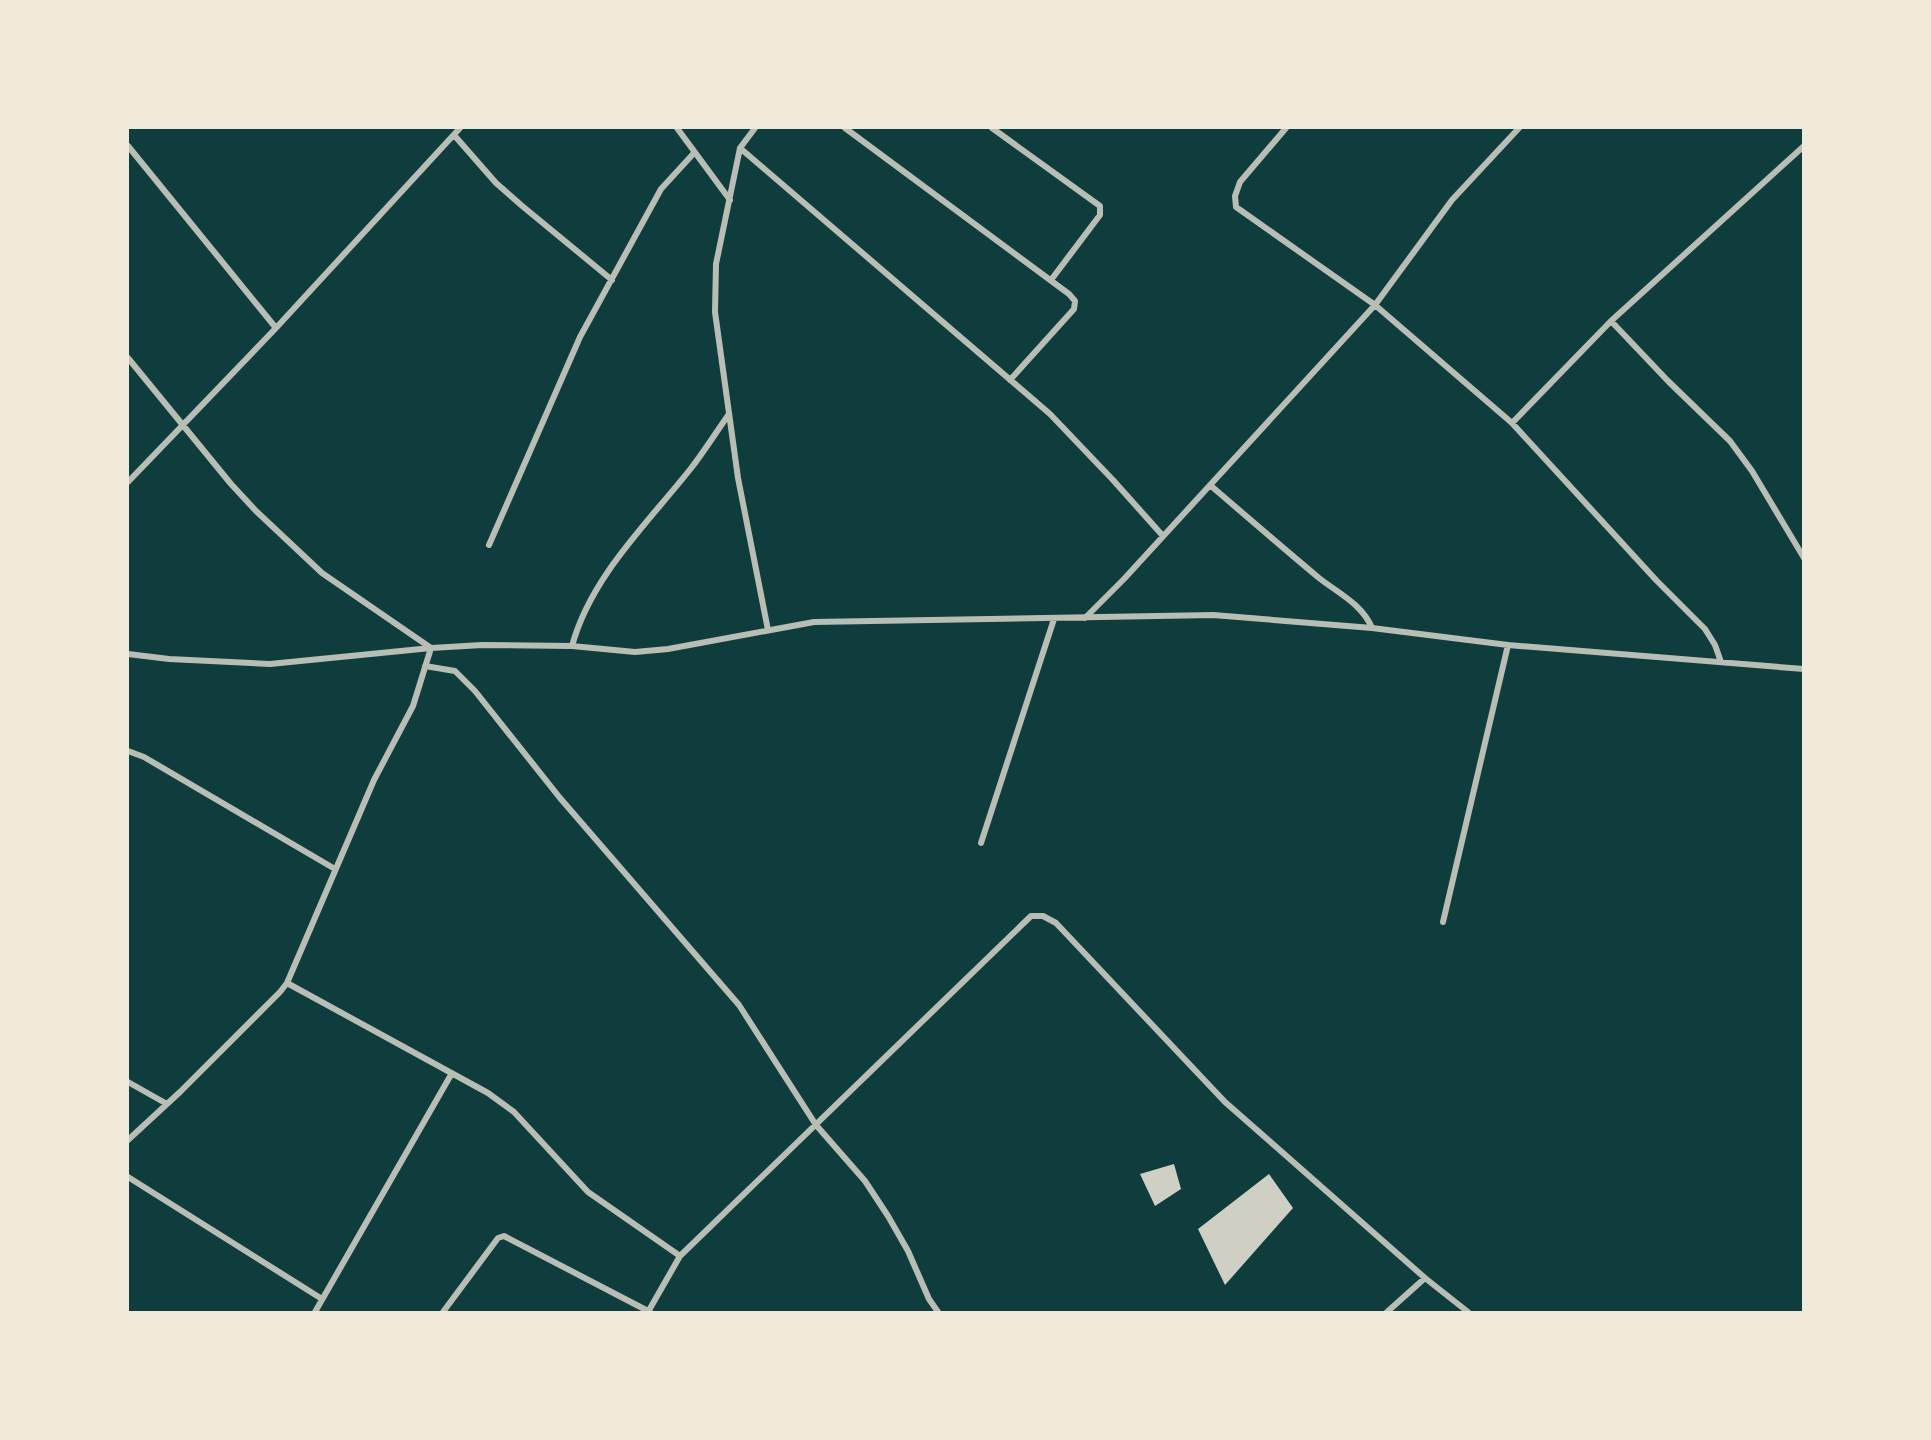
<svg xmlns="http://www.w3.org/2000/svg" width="1931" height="1440" viewBox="0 0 1931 1440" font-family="'DejaVu Sans',sans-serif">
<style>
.building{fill:#cfcfc3}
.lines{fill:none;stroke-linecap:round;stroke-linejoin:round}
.minor{stroke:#b8beb3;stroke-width:6}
</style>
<rect width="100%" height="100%" fill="#0f3d3e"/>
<path class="building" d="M1174,1164l7,25 -26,17 -15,-32z
M1269,1174l24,34 -68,77 -27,-56z"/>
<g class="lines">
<path class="minor" d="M677,128l53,72
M755,128l-15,20 -24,116 -1,48 23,166 30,152
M845,128l224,166 6,7 -1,8 -64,71
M992,128l108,78v9l-49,65
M1286,128l-46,54 -5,14 1,11 139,98 137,118 144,157 49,49 10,16 6,17
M454,135l42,48 25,22 91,75
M128,146l148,182
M740,148l310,266 63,66 50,56
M1611,321l57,60 62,60 22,30 52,87
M128,358l103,126 25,27 66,62 109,75 -18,58 -39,74 -87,203 -7,9 -100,100 -52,48
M1512,423l99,-102 193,-175
M128,482l148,-154 184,-200
M1210,485c36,31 72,62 109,93 19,15 43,26 53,50
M489,545l91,-208 81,-148 33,-36
M1085,618l39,-39 251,-274 77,-105 67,-72
M572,646c19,-70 76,-123 120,-179 13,-17 25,-36 37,-53
M128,654l41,5 101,5 161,-16 51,-3 90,1 63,6 33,-3 146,-27 399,-7 159,13 136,17 296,24
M425,666l30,5 20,20 85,107 179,207 77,120 49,56 23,35 20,35 21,48 9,13
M128,751l16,6 191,112
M981,843l73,-224
M1443,922l65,-277
M287,983l201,110 26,19 74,80 92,64
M128,1082l39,22
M128,1177l194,122
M315,1312l137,-239
M443,1312l55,-74 6,-2 146,76
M648,1312l32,-56 351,-340h12l13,7 169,179 200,176 43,34
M1387,1312l38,-34"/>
</g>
<rect width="1931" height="1440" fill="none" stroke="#f1e9da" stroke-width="258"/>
</svg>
